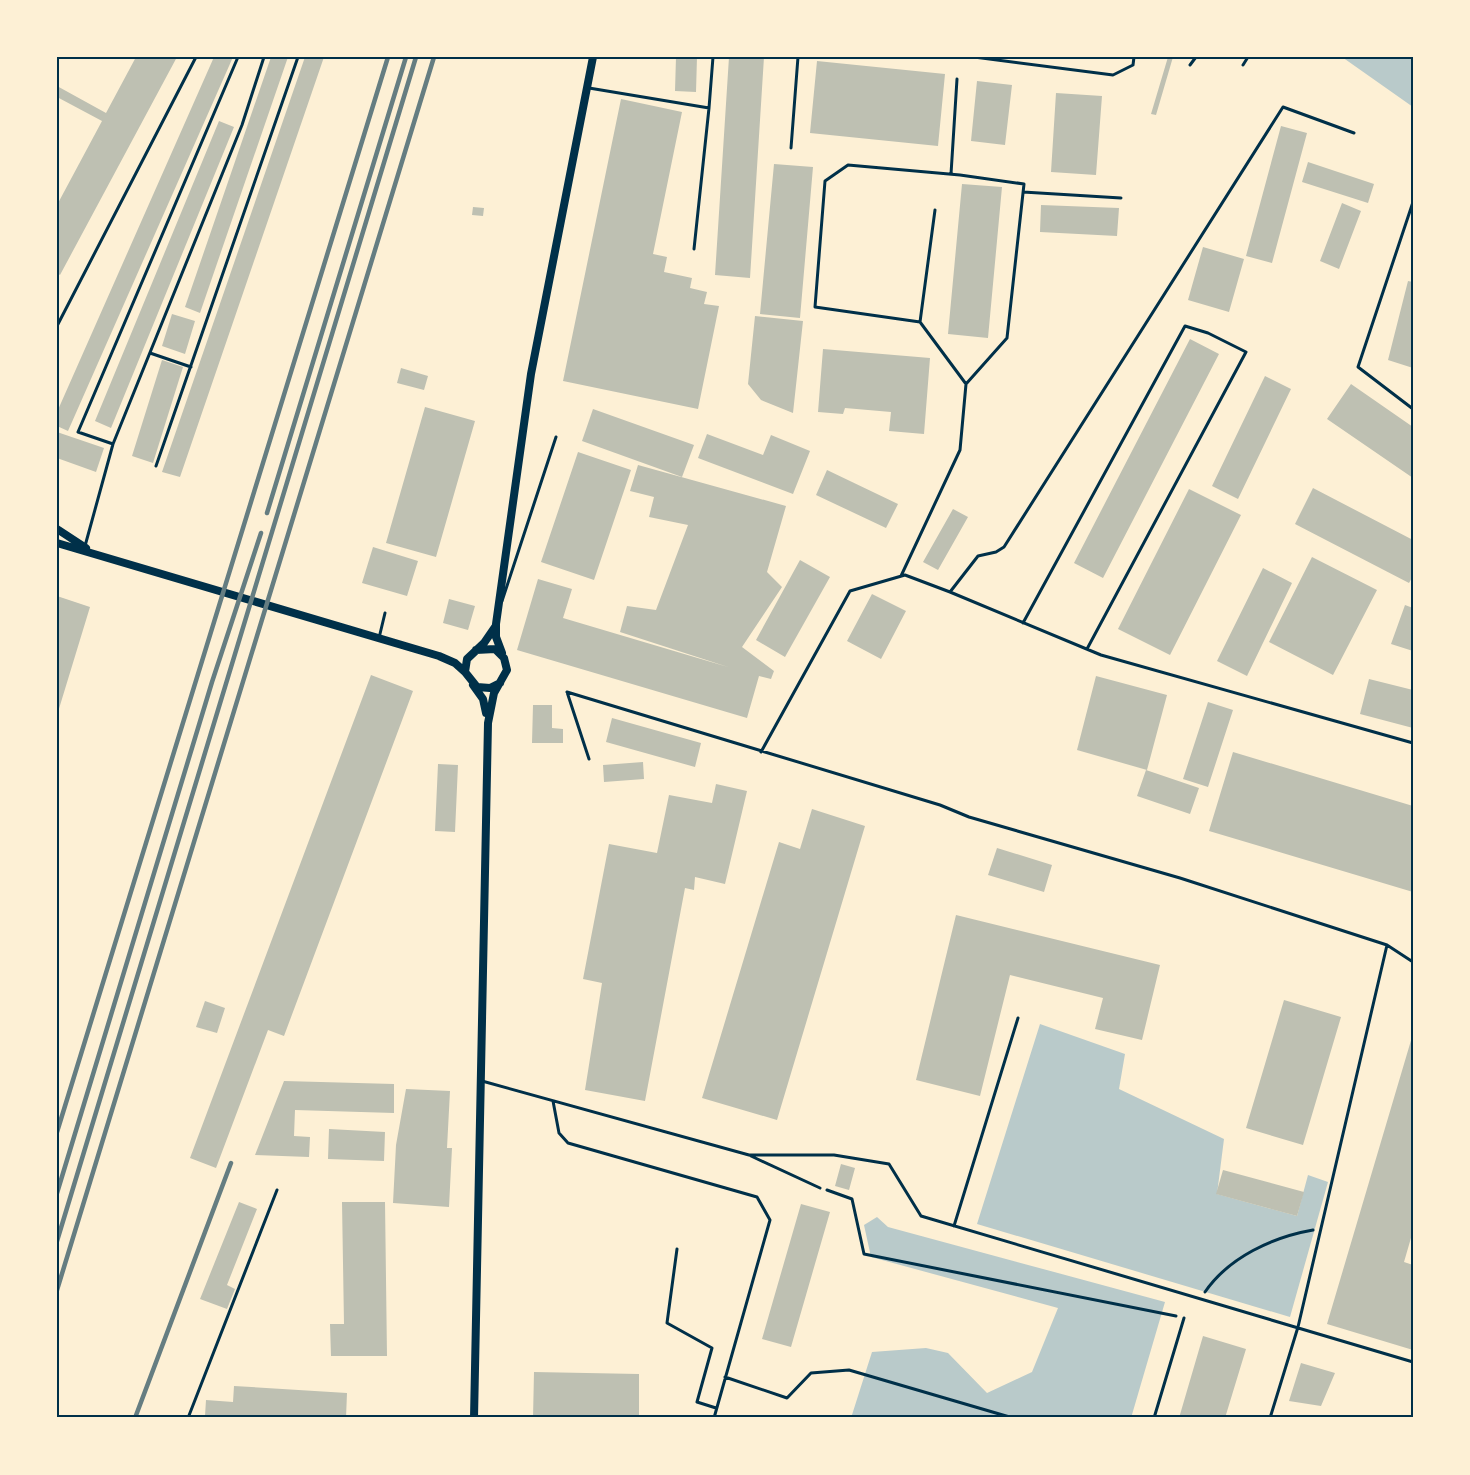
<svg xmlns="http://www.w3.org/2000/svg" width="1470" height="1475" viewBox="0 0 1470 1475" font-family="'Roboto Condensed',sans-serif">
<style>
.green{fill:#b9caca}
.building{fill:#bec0b2}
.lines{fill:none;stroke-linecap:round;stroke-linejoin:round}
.path{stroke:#003049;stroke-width:3}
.service{stroke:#003049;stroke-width:3}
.tertiary{stroke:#003049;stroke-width:8}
.rail{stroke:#657d81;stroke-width:4.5}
.neatline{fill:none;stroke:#003049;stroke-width:2}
</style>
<rect width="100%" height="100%" fill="#fdf0d5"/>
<path class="green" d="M1342,57h71v50z
M1040,1024l85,30 -6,35 105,50 -7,55 80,22 11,-41 20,7 -38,135 -313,-93z
M877,1217l11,10 277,75 -34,116h-280l21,-66 54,-4 22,5 39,40 45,-21 26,-64 -187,-51 -7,-32z"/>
<path class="building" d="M136,57h41l-117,218 -3,-2v-68l45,-84 -45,-24v-11l49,27z
M214,57h19l-165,374 -11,-5v-14z
M271,57h17l-88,256 -15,-6z
M305,57h19l-144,420 -18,-5z
M676,57h21l-1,35 -21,-1z
M729,57h35l-14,221 -35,-3z
M1168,57h5l-17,58 -5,-1z
M817,61l128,13 -7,72 -128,-13z
M977,81l35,4 -7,60 -34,-4z
M1056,93l46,3 -6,79 -45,-3z
M621,99l61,13 -29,142 14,3 -3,15 28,6 -2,10 17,4 -3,12 15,2 -21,103 -135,-28z
M219,121l15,6 -123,301 -16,-7z
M1281,126l26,7 -35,130 -26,-7z
M1308,162l66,22 -6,19 -66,-21z
M774,164l39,3 -13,151 -40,-4z
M962,184l40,3 -14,151 -40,-4z
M1342,203l19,8 -22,58 -19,-8z
M1041,205l78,3 -2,28 -77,-4z
M473,207l11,1 -1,8 -11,-1z
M1203,247l41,12 -15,53 -41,-12z
M1408,281l5,1v86l-25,-8z
M172,314l23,7 -10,33 -23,-8z
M755,316l48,5 -10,92 -32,-13 -13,-16z
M1190,339l29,15 -116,224 -29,-15z
M823,349l107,9 -6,76 -35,-3 2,-19 -46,-4 -2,6 -25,-2z
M162,360l21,7 -30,96 -21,-7z
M401,368l27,8 -4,14 -27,-7z
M1265,376l26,13 -53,110 -26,-13z
M1351,384l62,43v51l-86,-59z
M425,407l50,14 -39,136 -50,-14z
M593,409l101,36 -12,32 -100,-36z
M57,432l47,16 -8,24 -39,-14z
M707,434l56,21 8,-20 39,16 -17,43 -95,-36z
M578,452l53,18 -37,110 -53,-18z
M638,465l148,41 -19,66 15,15 -40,60 32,24 -3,8 -12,-3 -12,42 -230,-68 21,-71 34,10 -9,29 165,49 -108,-35 7,-26 29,4 32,-85 -39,-8 5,-20 -24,-6z
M827,470l71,34 -12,24 -70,-33z
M1313,488l100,52v36l-4,7 -114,-59z
M1189,489l52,26 -71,140 -52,-26z
M953,509l15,8 -30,53 -15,-8z
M373,547l45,14 -11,35 -45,-13z
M1312,557l65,33 -44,85 -64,-33z
M800,560l30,17 -45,80 -29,-17z
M1263,568l29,15 -45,93 -30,-15z
M872,594l34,17 -25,48 -34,-18z
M57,596l33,11 -32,105 -1,-1z
M449,599l26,7 -7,24 -25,-7z
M1405,605l8,3v43l-22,-7z
M371,675l42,16 -129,345 -16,-6 -52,138 -26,-10z
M1096,676l71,19 -20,75 -70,-20z
M1369,679l44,11v38l-53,-14z
M1208,702l25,8 -25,77 -25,-8z
M533,705h19v23l11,1v14h-31z
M612,718l89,25 -6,24 -89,-25z
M1233,752l180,54v86l-204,-61z
M643,762l1,17 -40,3 -1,-17z
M438,764l20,1 -3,67 -20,-1z
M1146,770l53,18 -9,26 -53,-18z
M716,784l31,7 -22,93 -30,-7 -1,13 -9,-2 -40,213 -60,-11 17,-107 -19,-4 26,-135 48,9 12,-58 43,8z
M812,809l53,17 -88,294 -75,-22 77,-256 21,7z
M997,848l55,17 -8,27 -56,-17z
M956,915l204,50 -18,75 -47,-11 8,-31 -93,-23 -30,121 -64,-16z
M1284,1000l57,17 -38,128 -57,-17z
M205,1001l20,7 -8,25 -21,-6z
M1412,1037l1,194 -9,31 9,3v85l-86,-26z
M284,1081l110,3v29l-99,-3 -1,26 16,1 -1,20 -54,-2z
M406,1089l44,2 -3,57h5l-3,59 -56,-4 3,-58z
M329,1129l56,3 -1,29 -56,-2z
M841,1164l14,4 -6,22 -14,-4z
M1223,1170l81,22 -7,24 -81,-22z
M239,1202l18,7 -30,76 8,4 -8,20 -27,-10z
M342,1202h43l2,154h-56l-1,-32h14z
M801,1204l29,8 -39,135 -29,-8z
M1203,1336l43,13 -21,69h-46z
M1301,1363l34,10 -14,33 -32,-5z
M534,1372l105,2v44h-106z
M234,1386l113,7 -1,25h-153v-3l12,1 1,-16 27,2z"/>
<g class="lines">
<path class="path" d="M827,1190l25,9 12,55 312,62
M1205,1292c24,-35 68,-55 108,-62"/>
<path class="service" d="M974,57l139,18 20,-10 1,-8
M1190,65l6,-8
M1243,65l5,-8
M589,88l120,20 -15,141
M709,108l4,-51
M791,148l7,-91
M951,174l6,-95
M1023,192l98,6
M1413,202l-55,165 55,42
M920,322l15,-112
M57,326l139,-269
M150,353l41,14
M113,444l129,-319 22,-68
M156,466l142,-409
M85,546l28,-102 -35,-12 160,-375
M901,576l59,-126 6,-66 -46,-62 -105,-15 10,-126 23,-16 112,10 64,9 -17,154 -41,46
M950,592l151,63 312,88
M502,601l54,-164
M1023,623l162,-297 23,7 38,19 -159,297
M379,638l6,-25
M567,692l373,113 29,12 211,61 207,67
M567,692l22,67
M761,752l89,-161 55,-16 45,17 28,-36 18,-4 8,-5 279,-440 71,26
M482,1081l267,74h85l55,9 32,52 492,146
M553,1101l6,32 9,10 189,54 13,23 -56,198
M751,1156l69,32
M954,1226l64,-208
M677,1249l-10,74 45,25 -15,54 19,6
M725,1377l62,21 24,-25 38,-3 164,48
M188,1418l89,-228
M1154,1418l30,-100
M1270,1418l28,-91 89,-382 26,17"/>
<path class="tertiary" d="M57,529l29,19
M57,543l382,113 16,7 10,9
M495,627l-11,16 -17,16 -2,13 12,15 13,1 10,-5
M502,653l-6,-16v-13l35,-250 62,-317
M473,685l10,14 3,14
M474,1418l14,-695 6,-30 13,-23 -3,-12 -9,-9 -19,1"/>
<path class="rail" d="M267,513l139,-456
M57,1132l331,-1075
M57,1193l155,-511 49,-149
M57,1241l359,-1184
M57,1290l377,-1233
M135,1418l96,-255"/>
</g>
<rect width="1470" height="1475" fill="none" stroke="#fdf0d5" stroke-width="117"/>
<rect x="58" y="58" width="1354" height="1358" class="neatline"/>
</svg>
